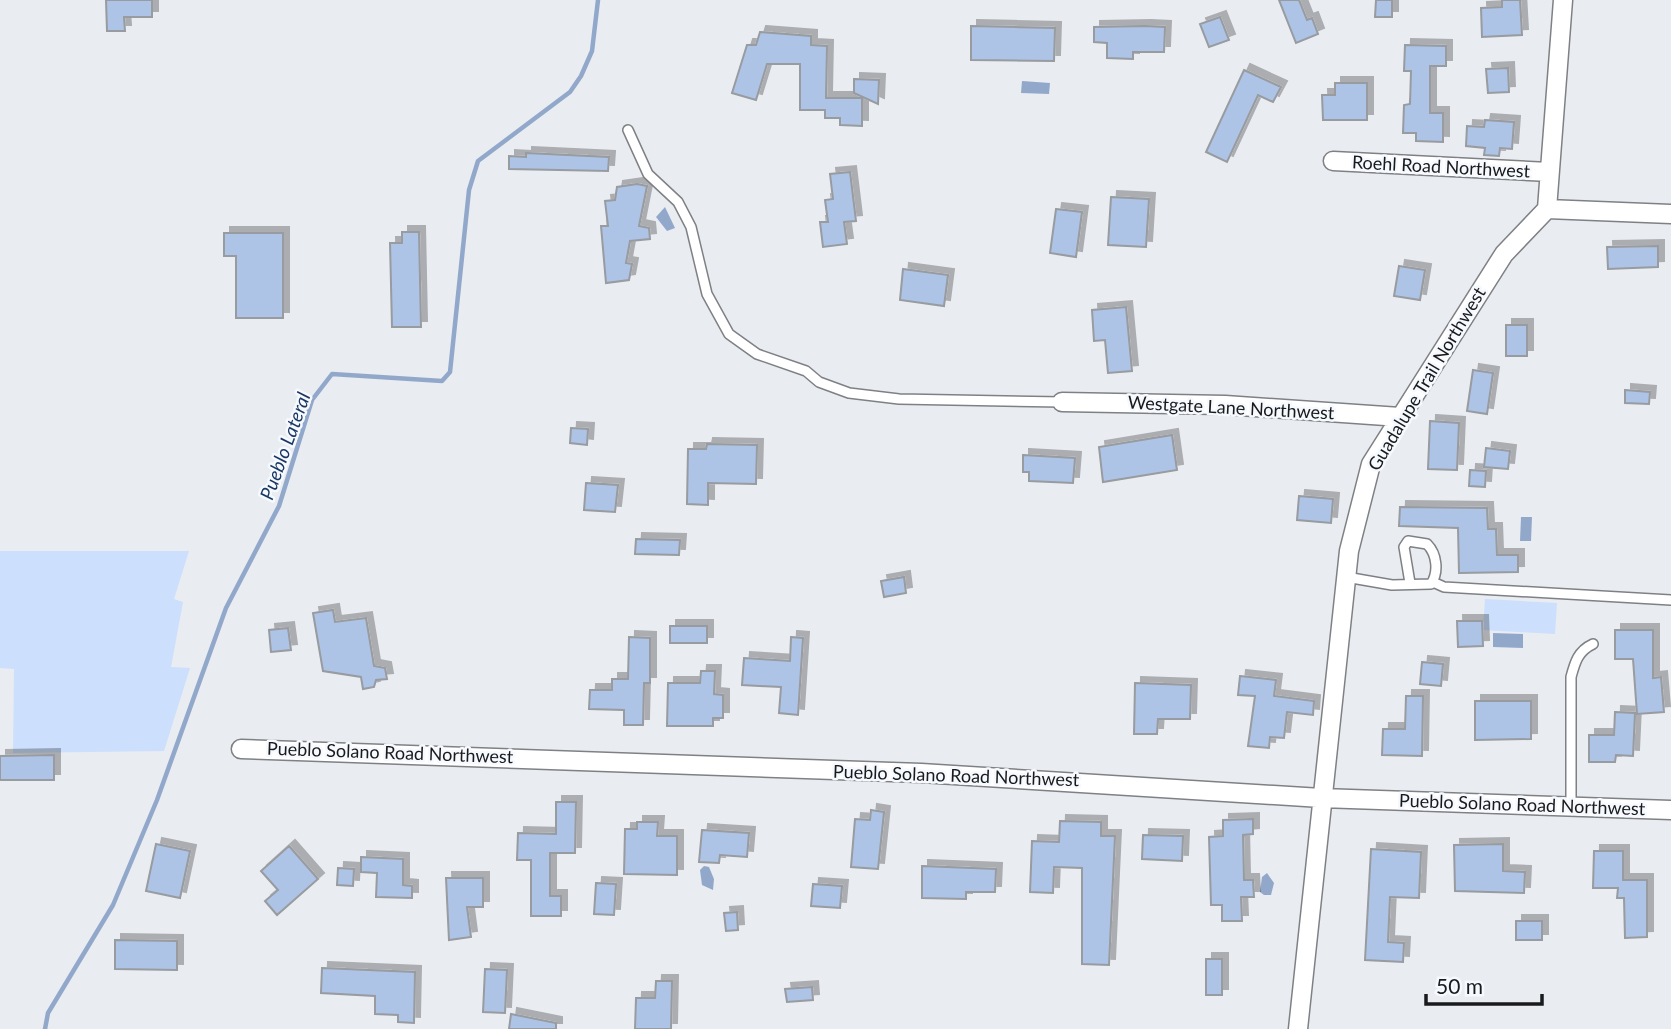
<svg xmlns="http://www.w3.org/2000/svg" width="1671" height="1029" viewBox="0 0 1671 1029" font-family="Lato,sans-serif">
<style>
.green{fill:#ccdffd}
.water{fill:#92a8cb}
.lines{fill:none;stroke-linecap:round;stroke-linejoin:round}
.stream{stroke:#92a8cb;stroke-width:4.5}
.building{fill:#adc4e7;stroke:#989b9f;stroke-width:2;filter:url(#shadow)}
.lane-casing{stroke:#7e8084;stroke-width:12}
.street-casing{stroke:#7e8084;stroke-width:21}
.lane{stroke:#fff;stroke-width:9}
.street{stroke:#fff;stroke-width:18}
.labels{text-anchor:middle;stroke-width:5;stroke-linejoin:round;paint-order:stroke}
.street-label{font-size:18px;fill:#191a1c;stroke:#f6f9fe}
.water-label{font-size:19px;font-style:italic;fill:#1a3763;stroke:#f6f9fe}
</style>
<defs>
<filter id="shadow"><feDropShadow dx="6" dy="-6" stdDeviation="0" flood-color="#0004"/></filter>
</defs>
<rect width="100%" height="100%" fill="#e9ecf1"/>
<path class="green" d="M0,551h189l-15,48 9,3 -12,65 19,1 -26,83 -151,2 1,-84 -14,-1z
M1485,599l72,4 -2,31 -72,-4z"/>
<path class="water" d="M1022,81l28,2 -1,11 -28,-1z
M665,207l10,21 -8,3 -11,-14z
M1521,517h11l-1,24h-11z
M1493,633l30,1v14l-30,-1z
M704,866l5,1 5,12 -1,11 -11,-5 -2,-15z
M1267,873l7,10 -3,12h-7l-4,-3 2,-15z"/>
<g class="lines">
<path class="stream" d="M45,1029l3,-16 65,-108 44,-105 69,-192 53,-102 33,-106 20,-26 110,7 8,-9 19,-182 9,-29 92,-69 11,-16 11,-25 6,-51"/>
</g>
<path class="building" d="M106,0h46v17h-28l1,14h-18z
M1279,0h20l8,20 5,-2 6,16 -22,9z
M1376,0h16v17h-17z
M1502,0h18l2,35 -40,2 -1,-29 21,-1z
M1220,17l9,23 -20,7 -9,-23z
M971,26l84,2 -1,33 -83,-1z
M1145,26l20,1 -1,25h-31v7l-26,-1v-15l-13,-1v-15z
M760,32l51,4v9l16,1 -1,52h36v28l-22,-1v-7h-15v-8h-25v-46h-33l-11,36 -24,-7 15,-48h9z
M1405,45l41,1v20h-16v47h13v29l-27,-1v-8h-13l1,-28 6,-1 1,-33h-7z
M1508,68l1,24 -21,1 -2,-24z
M1244,70l37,17 -8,15 -15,-7 -31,67 -21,-10z
M854,79l25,1 -1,24 -24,-11z
M1335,83h32v37h-44l-1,-25h13z
M1485,120l29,2 -2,27 -12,-1 -1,8 -15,-1 1,-7 -19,-2 1,-20 17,1z
M526,153l83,4 -1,14 -99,-2v-13l17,1z
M850,172l6,49 -12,1 3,22 -24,3 -3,-25h8l-3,-22 8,-1 -3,-25z
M637,184l10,2 -8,40 10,2 1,11 -20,2 -4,22 6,1 -3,16 -23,3 -5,-57h7l-3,-25 10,-1 2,-13z
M1111,197l38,2 -3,48 -38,-2z
M1056,209l26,3 -6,45 -26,-4z
M402,232h17l2,95h-29l-2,-84h12z
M224,233h59v85h-47v-62h-12z
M1658,246v21l-50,2 -1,-22z
M1399,266l26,4 -5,30 -26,-4z
M903,269l45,6 -4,31 -44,-6z
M1126,307l6,64 -24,2 -3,-33 -11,1 -2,-31z
M1506,325h21v31h-21z
M1473,370l20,3 -6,41 -20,-3z
M1625,390l25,2 -1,12 -24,-1z
M1430,421l29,2 -2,47 -29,-1z
M571,428l17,1 -1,16 -17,-2z
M1172,435l5,35 -74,12 -4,-35z
M707,444l50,1 -1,39 -48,-1v22l-21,-1 1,-55h18z
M1486,448l24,3 -2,18 -24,-2z
M1023,455l52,3 -2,25 -44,-2v-9h-6z
M1470,470l16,1 -1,16 -16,-1z
M586,483l32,2 -3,27 -31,-2z
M1299,496l34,3 -2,24 -34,-3z
M1400,507l87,1 1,21h8l1,26h21v17l-59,1 -1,-45 -59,-2z
M636,539l44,1 -1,15 -44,-1z
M904,577l2,16 -22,4 -3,-16z
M333,610l2,12 31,-4 8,48 11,2 2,11 -11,1 -2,7 -11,2 -2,-12 -38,-6 -10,-58z
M1457,621h25l1,25 -25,1z
M670,626h37v17h-37z
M288,628l3,22 -20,2 -2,-22z
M1615,630h38v48l8,-1 3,35 -27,2 -4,-55h-18z
M629,637l21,1v45h-6l-1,42h-19v-15l-35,-1 1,-19h22v-11h16z
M791,637l12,1 -5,77 -19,-2 2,-26 -39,-2 2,-27 46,3z
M1422,662l21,2 -2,22 -21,-2z
M701,671h14l-1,23 9,1v23h-10v8h-46l1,-43h32z
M1240,676l36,4 -2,16 40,5 -1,14 -26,-3 -3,26 -14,-1 -1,11 -21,-2 7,-50 -17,-1z
M1135,683l56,2 -1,34h-32l-1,15h-23z
M1406,696h17l-1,60 -40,-1 1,-26h22z
M1475,701h56v38l-56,1z
M1615,712l20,1 -2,43 -17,-1 -1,7h-26v-27h25z
M54,755v25h-54v-24z
M556,802h20l-1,51h-25v43h11v20h-30v-56h-14l1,-27 38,1z
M871,810l13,2 -6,57 -27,-2 4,-48 15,1z
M1253,819v15l-10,1 1,45h9l1,17h-13l1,24h-20v-16h-11l-2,-68 14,-1v-16z
M1060,821l41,1v14h14l-6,129 -27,-1v-96l-28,-1 -1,26 -23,-1 2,-51 27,1z
M637,822h21l-1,14h20v39l-53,-1 1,-45h12z
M702,830l47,3 -2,24 -27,-2 -1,8 -20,-1z
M1143,835l40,1 -1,25 -40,-2z
M156,844l34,7 -10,47 -34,-7z
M1503,844v27l22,1 -1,21 -69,-2 -1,-46z
M289,846l29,33 -41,36 -12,-14 13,-11 -17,-19z
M1371,849l50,3 -2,46 -29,-1 -2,45 16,1 -1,19 -38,-2z
M1594,851h29v29h24v57l-22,1 -1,-40h-7l1,-10h-25z
M361,857l42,2v26l9,1v12l-36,-1 1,-24 -16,-1z
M922,866l74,3 -1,23h-29v7l-44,-1z
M338,868l16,1 -1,17 -16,-1z
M446,878h37v29h-16l4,30 -22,3z
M596,883l20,1 -2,31 -20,-1z
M813,884l29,2 -2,22 -29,-2z
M737,912l1,18 -12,1 -2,-18z
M1516,921h26v19h-26z
M115,940l62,1v29l-62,-1z
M1206,959h16v36h-16z
M322,968l93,4 -1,51 -16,-1v-7l-23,-1v-18l-54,-3z
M485,969l22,1 -2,43 -22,-1z
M656,981h16l-1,48h-36l1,-31h19z
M812,987l1,13 -26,2 -2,-13z
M511,1014l45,9v6h-47z"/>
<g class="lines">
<defs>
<path id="lane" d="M628,130l20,44 30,28 13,25 16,67 22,40 28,20 49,17 13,11 30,11 50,6 163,3
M1346,577l46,8 39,-1c8,-12 6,-30 -4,-40l-19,-3 -4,6 6,36
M1433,582l11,5 227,13
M1571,807v-130c4,-15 7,-26 22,-33"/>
<path id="street" d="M1333,161l216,11
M1547,209l124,5
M1062,402l163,3 175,12
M241,749l680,24 400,25 350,12
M1298,1029l51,-478 22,-87 133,-210 43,-45 16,-209"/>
</defs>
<use href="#lane" class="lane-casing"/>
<use href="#street" class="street-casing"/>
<use href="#lane" class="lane"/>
<use href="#street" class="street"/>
</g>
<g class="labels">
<g class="street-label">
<text transform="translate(1441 167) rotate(3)" y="6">Roehl Road Northwest</text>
<text transform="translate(1427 379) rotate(-59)" y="6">Guadalupe Trail Northwest</text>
<text transform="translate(1231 408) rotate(3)" y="6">Westgate Lane Northwest</text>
<text transform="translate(390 753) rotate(2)" y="6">Pueblo Solano Road Northwest</text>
<text transform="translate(956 776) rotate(2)" y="6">Pueblo Solano Road Northwest</text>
<text transform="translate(1522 805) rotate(2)" y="6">Pueblo Solano Road Northwest</text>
</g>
<g class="water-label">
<text transform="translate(285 446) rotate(-70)" y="7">Pueblo Lateral</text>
</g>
</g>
<path d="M1426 994v10h116v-10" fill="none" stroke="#191a1c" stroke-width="3.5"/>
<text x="1436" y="994" font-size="21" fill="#191a1c" stroke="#f6f9fe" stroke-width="5" paint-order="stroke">50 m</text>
</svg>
